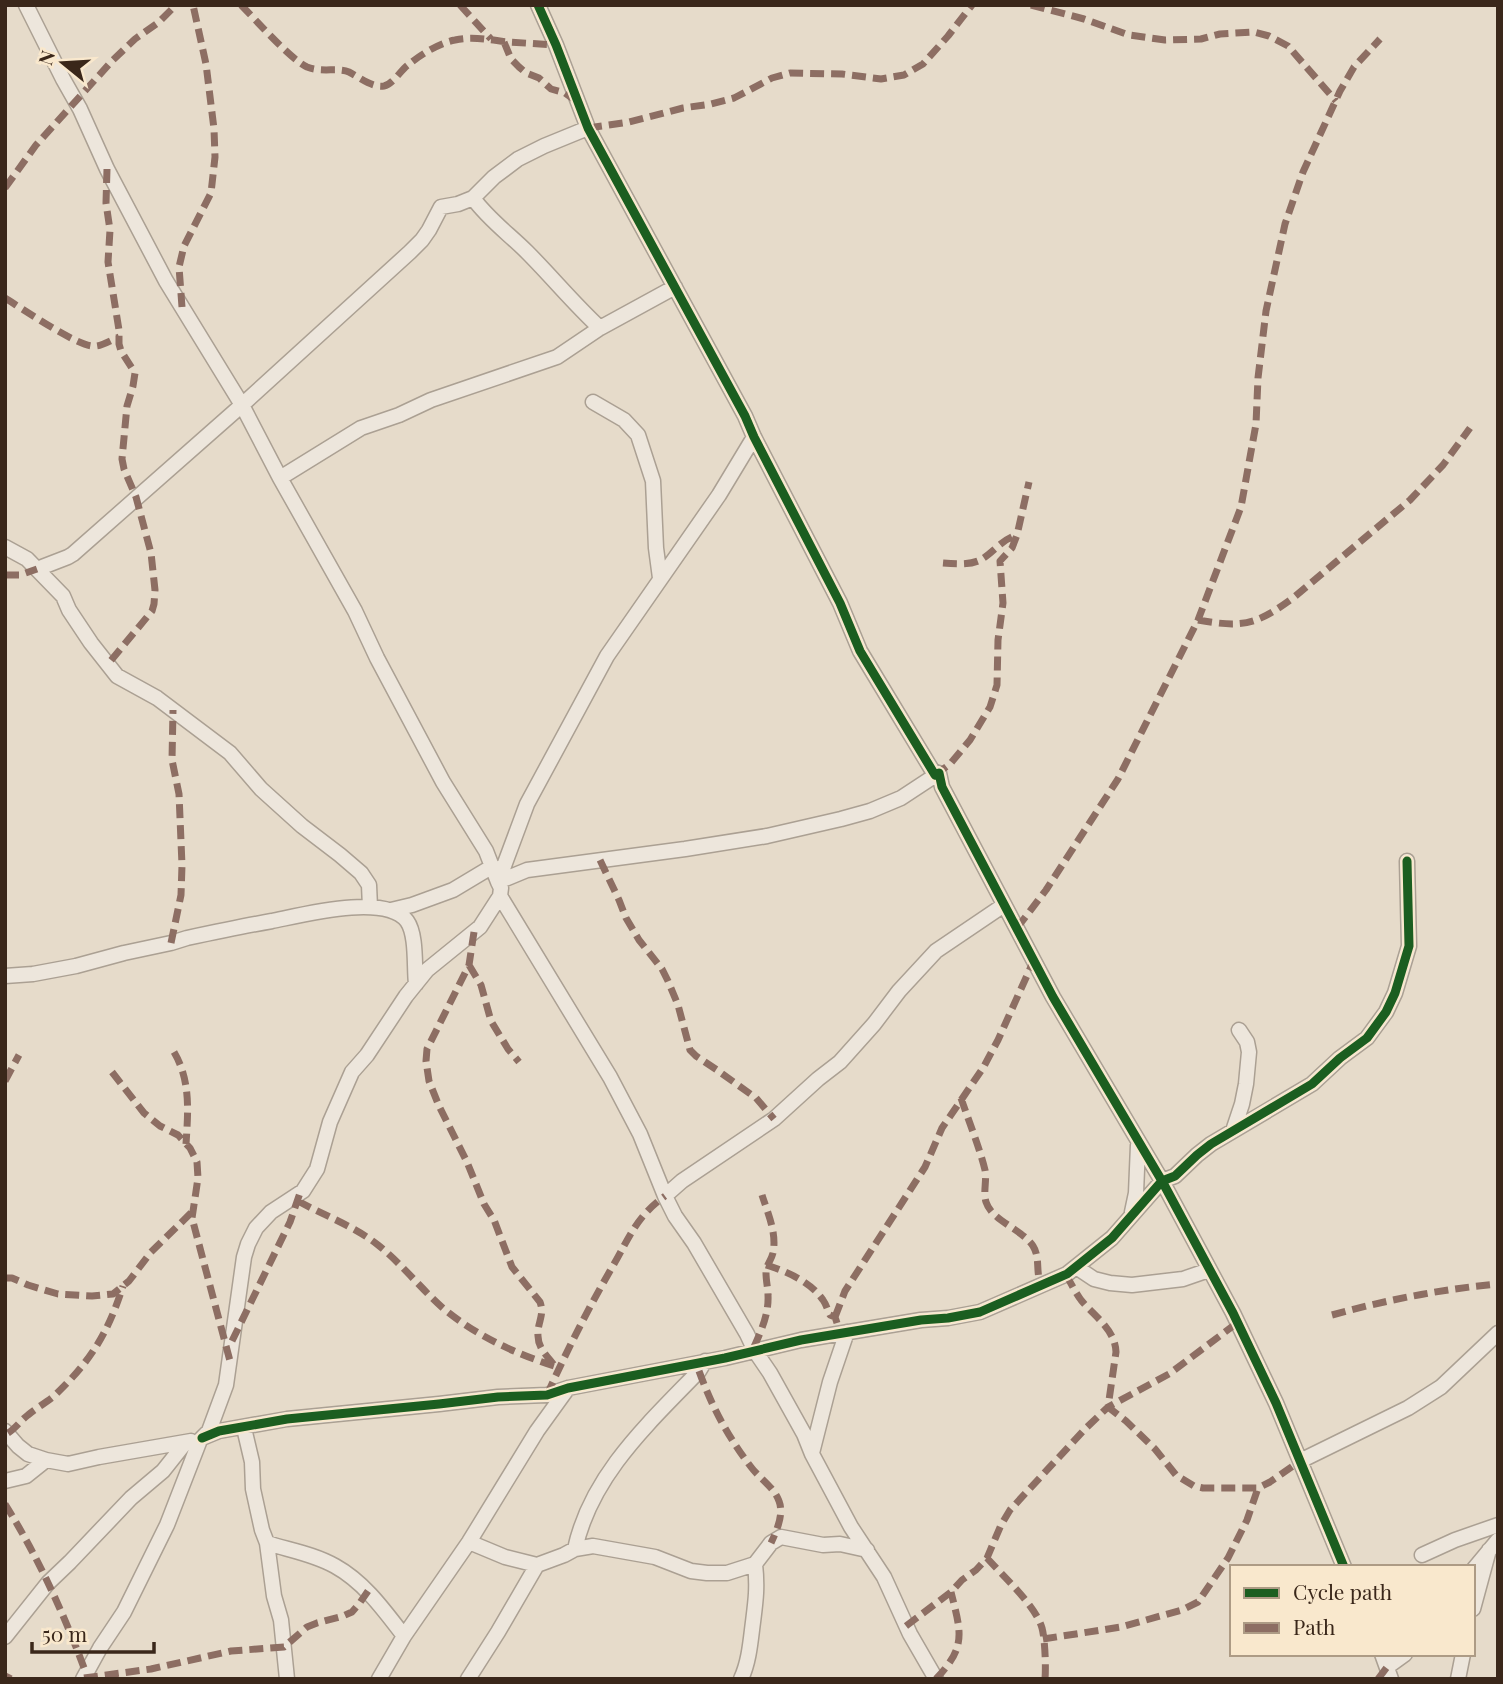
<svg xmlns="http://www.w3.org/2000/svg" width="1503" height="1684" viewBox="0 0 1503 1684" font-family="'Playfair Display',serif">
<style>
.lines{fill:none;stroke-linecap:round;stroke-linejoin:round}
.street-casing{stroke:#aba093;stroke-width:17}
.street{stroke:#ede6dc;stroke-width:14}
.quiet{stroke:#8d6e63;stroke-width:7;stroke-dasharray:14 7;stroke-linecap:butt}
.cycleway-casing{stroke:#f9e8cd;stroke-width:13}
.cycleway{stroke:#1b5e20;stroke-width:9}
</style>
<rect width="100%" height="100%" fill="#e6dbca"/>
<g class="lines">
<defs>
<path id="street" d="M26,5l37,74 17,30 27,60 59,112 76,124 38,73 75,133 22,47 66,124 43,69 12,31 29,-12 158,-21 82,-13 74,-17 29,-8 31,-13 38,-25
M538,5l18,40 32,83 157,288 9,21 86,166 20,48 75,124 4,-2 3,14 111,210 109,184 71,132 43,90 68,164
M473,198c15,21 36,36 54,54 25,25 47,52 73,76
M593,402l31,18 14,15 15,46 3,67 4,30
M280,478l81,-50 38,-13 32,-15 126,-43 43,-29 75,-41
M5,547l22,12 36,37 6,14 22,33 26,33 40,22 73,55 31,36 41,37 38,29 21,18 8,12 1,22
M37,569l31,-12 5,-3 169,-149 168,-153 12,-12 7,-10 12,-23 17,-3 15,-6 21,-21 24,-18 26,-13 44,-18
M500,896l110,181 30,57 25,62 10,20 19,27 53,91 8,17 15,22 34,61 8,20 39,73 33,50 26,57 26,45
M391,910l21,-5 41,-15 40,-24
M5,976l28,-2 43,-8 48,-13 47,-10 16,-5c28,-6 56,-12 85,-17 30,-6 113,-28 135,0 10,14 7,46 9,63
M1233,1131l9,-27 4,-20 3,-32 -2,-10 -8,-12
M665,1196l17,-15 92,-62 44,-40 22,-17 34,-38 25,-33 37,-40 68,-46
M1132,1212l4,-19 2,-48
M1076,1267l18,12 16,4 22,2 51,-6 26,-9
M244,1428l8,34 1,27 9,41 5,13 7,53 7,24 6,59
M5,1431l13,15 10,8 18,6
M202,1438l17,-7 68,-12 152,-15 59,-7 49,-2 21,-7 157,-30 76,-18 120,-20 27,-2 32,-6 87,-38 45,-36 50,-57 13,-5 22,-21 14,-11 101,-60 28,-26 27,-20 19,-26 9,-19 14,-47 -2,-85
M812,1453l18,-71 17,-50
M1300,1461l108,-53 33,-21 57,-54
M5,1481l21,-5 20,-16 22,4 31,-7 92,-16
M469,1542l36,15 32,8 27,-10 11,-6 18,-3 62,11 36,14 16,2h20l28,-9
M267,1543c22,7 47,11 68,23 29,16 49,44 69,70
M575,1549c16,-74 74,-126 124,-178l6,-10
M1422,1555l33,-15 43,-15
M1473,1570l25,-30
M1473,1609l16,-59
M5,1637l43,-54 22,-21 61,-64 32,-27 23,-29
M1382,1654l9,25
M1387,1667l18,-13
M83,1679l17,-31 24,-36 43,-87 33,-85 9,-9 17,-46 18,-128 4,-13 8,-16 15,-16 32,-21 14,-22 13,-47 22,-50 15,-17 39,-59 21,-26 53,-43 20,-31 1,-8 -3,-6 29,-78 80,-148 112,-161 35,-58
M379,1679l25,-43 65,-94 68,-111 31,-43
M468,1679l30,-47 39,-67
M741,1679c7,-15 9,-32 11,-49 3,-25 6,-40 3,-66l16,-21 10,-6 42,8 17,-1 27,6
M1458,1679l5,-25"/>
</defs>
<use href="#street" class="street-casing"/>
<use href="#street" class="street"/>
<path class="quiet" d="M241,5c15,15 49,54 66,62 16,6 30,0 42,5 10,5 23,16 35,14 9,-2 17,-16 24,-21 12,-10 31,-22 47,-25 18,-4 35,0 53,2 16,1 32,2 48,3
M460,5l31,34
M1031,5l53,14 45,16 36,5 36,-1 19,-5 34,-2 15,4 19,10 48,55
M504,42l7,17 8,8 7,6 13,5 12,11 14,4 11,8
M588,128l41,-6 54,-14 28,-4 23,-6 38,-20 18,-5 52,1 39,5 23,-4 19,-11 25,-28 24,-31
M107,169l-1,34 4,27 -2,32 11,68v14l2,7 14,22 -2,13 -6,20 -5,53 2,10 12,28 15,56 4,37 -1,14 -2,7 -44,53
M5,188l31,-43 76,-84 23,-22 24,-17 17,-17
M5,298c16,10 72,48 88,48 8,1 18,-6 26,-9
M182,307l-3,-40 5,-21 27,-53 4,-36 -1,-28 -8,-65 -13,-59
M943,563c11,1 25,2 35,-2 14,-6 22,-21 39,-26
M5,575h15l17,-6
M1198,620c45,8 58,5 95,-22l117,-98 33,-35 27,-37
M935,775l15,-11 20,-24 20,-33 7,-22 1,-45 5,-37 -3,-42 12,-13 5,-13 12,-53
M600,860l19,40 7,18 13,22 23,29 6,12 10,24 12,45 6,6 21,14 39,28 18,21
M1017,928l29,-38 72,-111 80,-159 43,-113 15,-83 2,-46 8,-67 19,-87 18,-52 37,-81 14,-24 26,-28
M474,932l-5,33 -42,84 -1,12 3,20 10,25 28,56 17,42 10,16 18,47 28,35c5,14 -3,20 -2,34 0,14 13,23 20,35
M171,943l10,-48 1,-30 -3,-71 -7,-34 1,-50
M469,965l12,20 10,36 17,28 11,13
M174,1052c17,29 14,60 12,92
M112,1072l32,41 16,13 18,9 12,13 7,14 1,16 -6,40 38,143
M5,1081l14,-26
M961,1098c8,24 18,48 24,72 2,10 -2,22 1,32 6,19 36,27 47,44 7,11 3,24 7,36l4,2
M298,1201c27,15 56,25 80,44 24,19 43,44 66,64 33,27 70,44 110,57
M766,1265c20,6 45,17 57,35 3,4 5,11 7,15l5,2 2,6
M1066,1275c5,8 9,17 15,25 13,16 34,29 35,52l-8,55 18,14 29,28 21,26 18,11 9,2h55l12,-6 30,-21
M5,1278h7l16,7 30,9 34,2 21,-2 16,-13 22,-29 42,-41
M1332,1315c54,-15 110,-26 166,-31
M835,1317l10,-26 80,-124 17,-39 41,-60 15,-28 36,-80
M232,1341l58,-119 10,-29
M754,1347c7,-16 15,-33 14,-52 0,-7 -2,-14 -2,-22 0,-8 5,-12 7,-20 4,-20 -5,-39 -11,-58
M699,1371c13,36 29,66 52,96 8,11 23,20 28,34 5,13 -2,29 -8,42
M547,1395c20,-45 42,-88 67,-131 16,-28 23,-48 51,-68
M8,1433c8,-5 12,-12 20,-18 8,-7 18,-12 26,-19 37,-35 54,-63 69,-110
M5,1504c33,53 59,110 81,169
M987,1558c16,18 49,48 55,70 3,11 4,39 3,51
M906,1626l45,-34 11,-12 14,-10 11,-12 14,-33 9,-15 75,-81 23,-22 61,-33 68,-51
M1043,1639l78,-12 61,-17 16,-8 30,-44 19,-38 11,-32
M5,1676l6,3
M84,1678l67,-9 80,-18 53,-4 23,-20 10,-4 26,-7 9,-4 7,-8 9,-13
M936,1679c31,-33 25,-46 15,-87
M1378,1679l9,-12"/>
<defs>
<path id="cycleway" d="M538,5l18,40 32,83 157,288 9,21 86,166 20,48 75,124 4,-2 3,14 111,210 109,184 71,132 43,90 68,164
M202,1438l17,-7 68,-12 152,-15 59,-7 49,-2 21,-7 157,-30 76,-18 120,-20 27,-2 32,-6 87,-38 45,-36 50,-57 13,-5 22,-21 14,-11 101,-60 28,-26 27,-20 19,-26 9,-19 14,-47 -2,-85"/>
</defs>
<use href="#cycleway" class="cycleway-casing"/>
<use href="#cycleway" class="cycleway"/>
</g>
<rect width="1503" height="1684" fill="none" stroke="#3a271a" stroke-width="14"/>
<rect x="1230" y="1565" width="245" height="91" fill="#f9e8cd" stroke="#ad9b85" stroke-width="2"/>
<rect x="1244" y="1588" width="35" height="10" fill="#1b5e20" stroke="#ad9b85" stroke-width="2"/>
<text x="1293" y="1600" font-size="21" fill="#3a271a">Cycle path</text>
<rect x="1244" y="1623" width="35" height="10" fill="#8d6e63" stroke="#ad9b85" stroke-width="2"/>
<text x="1293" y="1635" font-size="21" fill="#3a271a">Path</text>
<g transform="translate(63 63) rotate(288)" stroke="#f9e8cd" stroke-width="5" paint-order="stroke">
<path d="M0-5L12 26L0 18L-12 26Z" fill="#3a271a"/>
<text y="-10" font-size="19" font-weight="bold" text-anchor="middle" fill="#3a271a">N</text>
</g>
<path d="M32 1642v10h122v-10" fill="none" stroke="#3a271a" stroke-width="3.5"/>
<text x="42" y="1642" font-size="21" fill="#3a271a" stroke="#f9e8cd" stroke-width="5" paint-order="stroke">50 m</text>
</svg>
